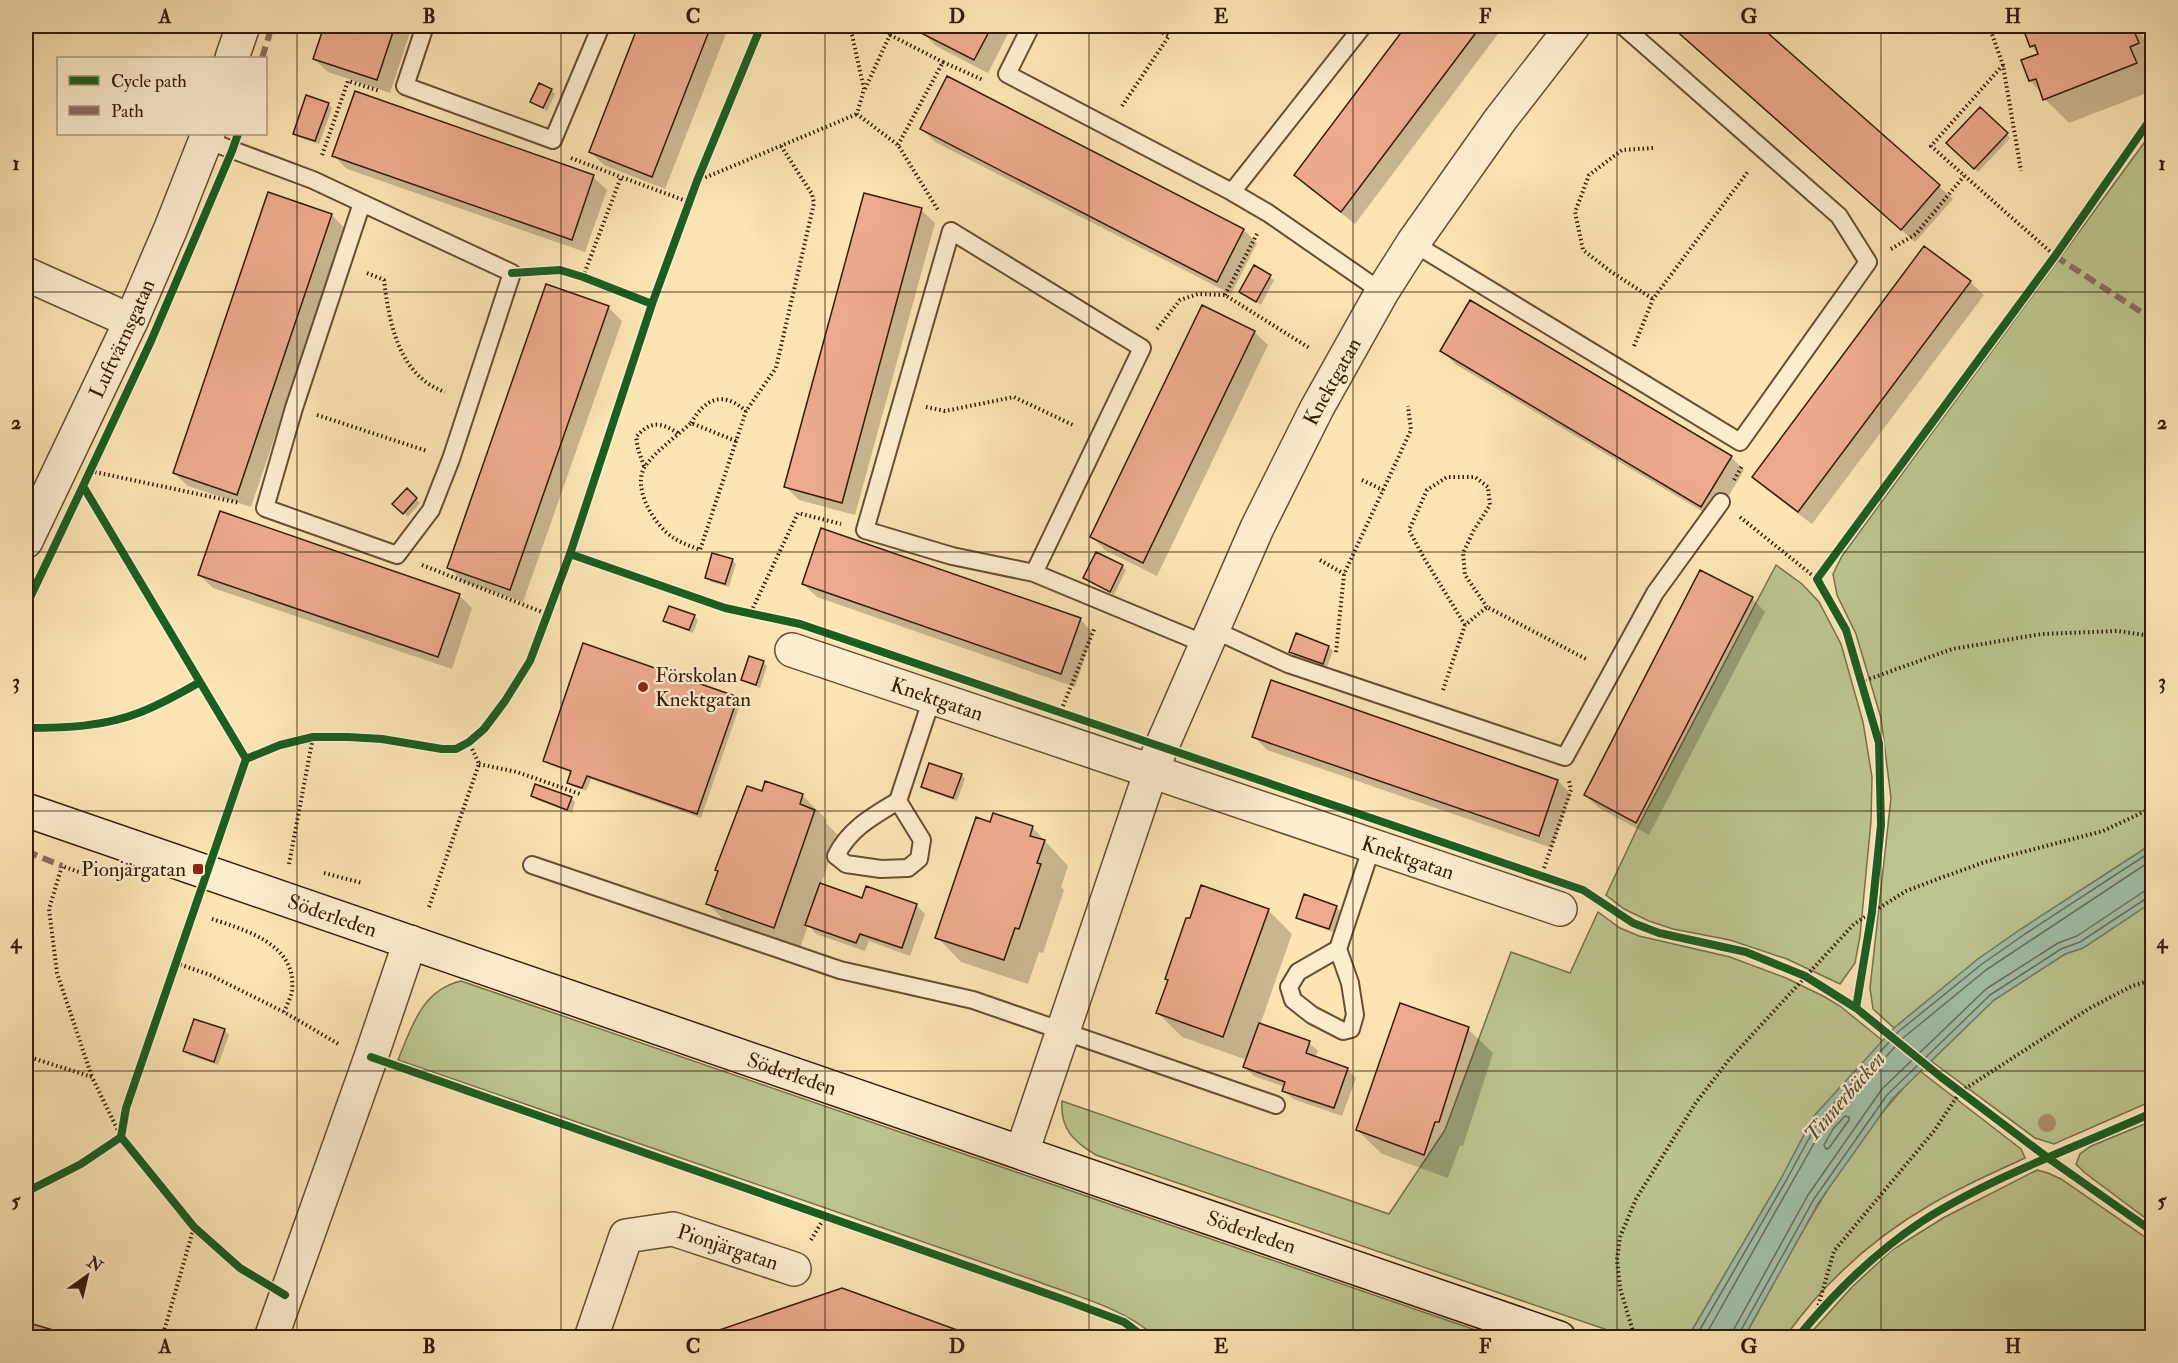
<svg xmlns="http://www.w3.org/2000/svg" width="2178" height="1363" viewBox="0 0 2178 1363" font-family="'IM FELL Double Pica',serif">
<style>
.green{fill:#bcc590;stroke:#78704c;stroke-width:1.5}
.water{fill:#a0bfa8;stroke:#757e68;stroke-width:1.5}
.shadow{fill:#0003}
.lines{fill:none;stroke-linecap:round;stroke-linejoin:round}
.shore{stroke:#6a6e58;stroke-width:1.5}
.building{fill:#edaa8e;stroke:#351c08;stroke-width:1.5}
.service-casing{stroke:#674e33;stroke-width:20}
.minor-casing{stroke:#674e33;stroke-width:36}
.secondary-casing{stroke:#351c08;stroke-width:36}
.path{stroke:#351c08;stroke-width:4;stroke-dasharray:1.5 3;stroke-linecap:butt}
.service{stroke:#fdedcf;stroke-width:16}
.minor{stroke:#fdedcf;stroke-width:33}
.secondary{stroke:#fdedcf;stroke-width:33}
.quiet{stroke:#8d6e63;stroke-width:6;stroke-dasharray:12 6;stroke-linecap:butt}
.cycleway-casing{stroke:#fdedcf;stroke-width:11}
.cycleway{stroke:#1b5e20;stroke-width:8}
.tree{fill:#a5926c}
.grid{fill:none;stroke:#351c08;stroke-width:1.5;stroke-opacity:0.55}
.poi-dot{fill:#8f2418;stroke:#fdedcf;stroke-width:2}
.labels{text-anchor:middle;stroke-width:4.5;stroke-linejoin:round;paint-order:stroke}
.street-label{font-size:21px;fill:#351c08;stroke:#fdedcf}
.poi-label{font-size:21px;fill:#351c08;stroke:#fdedcf;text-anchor:start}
.water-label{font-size:22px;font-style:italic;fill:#554d38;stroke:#fdedcf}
.neatline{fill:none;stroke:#351c08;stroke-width:2}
.grid-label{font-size:20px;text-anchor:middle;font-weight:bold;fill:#351c08}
</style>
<rect width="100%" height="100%" fill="#fce4b5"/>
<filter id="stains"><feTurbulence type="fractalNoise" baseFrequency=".00333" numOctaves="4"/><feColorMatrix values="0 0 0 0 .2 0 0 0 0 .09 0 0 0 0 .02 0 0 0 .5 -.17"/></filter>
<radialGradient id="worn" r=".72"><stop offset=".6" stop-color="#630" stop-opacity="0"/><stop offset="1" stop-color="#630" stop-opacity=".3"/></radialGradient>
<path class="green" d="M2152,132v712l-131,85 -43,30 -84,69 -21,-19 -3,-21 21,-190 -10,-80 -25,-84 -19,-39 -4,-21 9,-18z
M1776,565l26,19 17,18 22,42 22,78 9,55 -1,44 -11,115 -5,27 -15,21 -53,-25 -57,-19 -57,-11 -24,-8 -25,-12 -18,-14 33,-70z
M2152,902v199l-98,43 -19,-6 -104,-77 63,-61 71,-46 18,-6z
M1598,912l22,16 19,8 91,21 56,21 37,18 17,10 43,35 -69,75 -32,61 -94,160h-60l-532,-182c-22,-13 -36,-26 -34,-54l327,113 56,-84 66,-178 59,21z
M461,981l1035,356h-340c-33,-29 -77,-40 -117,-55l-641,-222c14,-34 24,-70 63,-79z
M1920,1071l101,78 4,9c-32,15 -65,29 -95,47 -57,33 -107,79 -145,132l-41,1c51,-93 100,-192 176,-267z
M2152,1121v-1v103l-67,-50 -9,-9 4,-10 11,-8z
M2037,1170l11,3 13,6 91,63v95h-345l45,-50 40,-37 51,-32z"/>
<path class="water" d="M2152,844v58l-69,46 -18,6 -71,46 -102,99 -73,103 -75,135h-56l94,-160 32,-61 80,-88 84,-69 43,-30z"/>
<path class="shadow" d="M326,26h86l-22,67 -62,-21 -14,-13z
M640,26h89l-64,163 -61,-24 -14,-13z
M927,26h85l-24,47 -52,-27 -13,-13z
M1408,26h96l-149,198 -46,-36 -13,-13z
M1677,26h81l195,173 -38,43 -227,-200 -13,-14z
M1915,26h9l-4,4z
M2028,26h124v4l-11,5 11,12v44l-83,32 -24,-24 -3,-6 -12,-12 9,-26 -8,-9 -7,-19z
M551,90l4,4 -8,17 -15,-9z
M356,93l237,84 14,13 -22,62 -238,-83 -13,-13z
M328,104l4,4 -13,36 -21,-7 -4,-4z
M1980,109l30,29 -32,34 -30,-29z
M922,129l322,101 13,13 -26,51 -296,-152z
M269,194l63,21 13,14 -94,278 -63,-21 -14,-13z
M921,210l14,13 -80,292 -56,-15 -13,-13z
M1924,248l46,34 14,13 -172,229 -45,-34 -13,-13z
M1254,268l20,12 -13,25 -16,-10z
M608,307l14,14 -99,281 -61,-21 -13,-14z
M1254,332l14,13 -111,231 -52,-26 -13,-13z
M1442,351l289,106 13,13 -29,49 -260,-155z
M26,357l5,5 -5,7z
M407,490l13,13 -12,14 -14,-13z
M1097,554l25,12 4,4 -12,25 -29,-17z
M732,560l4,4 -7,23 -18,-5 -4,-4z
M199,575l260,20 13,13 -20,61 -239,-81z
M803,584l277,35 13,14 -18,54 -258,-90z
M1752,598l13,14 -116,223 -50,-27 -14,-13z
M694,616l4,4 -5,13 -24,-9 -4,-4z
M1329,647l4,4 -6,16 -32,-11 -4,-4z
M763,662l4,4 -7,22 -13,-5 -4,-4z
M737,698l4,4 -40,116 -110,-39 -5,12 -14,-5 -4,-4 4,-9 -24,-9 -4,-4z
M1254,736l304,45 13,13 -19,54 -285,-98z
M961,775l4,4 -8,22 -31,-11 -4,-4z
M763,793l39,2 25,25 -1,3 12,12 -17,50 42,15 53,5 9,9 -15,42 -41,-15 -4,10 -49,-17 -8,-9 -9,26 -67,-23 -24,-24z
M533,796l38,2 4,4 -3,11 -35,-13z
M994,815l39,13 35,38 -7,21 3,3 -21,63 -4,-1 -11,32 -67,-22 -24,-25z
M1336,907l4,4 -7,21 -31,-11 -4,-4z
M1268,910l24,24 -32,91 49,18 9,8 -3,7 32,11 9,9 -14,38 -49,-17 -9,-9 1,-3 -31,-11 -9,-9 2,-7 -65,-23 -24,-24 11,-32 -3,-3z
M195,1020l30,11 4,4 -11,30 -29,-10 -4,-4z
M1468,1029l25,24 -30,93 -3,-1 -12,33 -66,-24 -25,-24z"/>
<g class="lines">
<path class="shore" d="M1845,1116l4,1v3l-20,28 -3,1 -2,-4 9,-16z
M1695,1338l92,-159 32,-59 79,-88 84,-68 43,-30 127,-83
M1704,1338l121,-214 78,-86 83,-68 166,-110
M1732,1338l2,-9 74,-134 74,-106 104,-100 72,-46 19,-7 66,-44 9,-3
M1739,1338l1,-6 74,-133 73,-104 103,-100 71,-46 19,-7 67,-44 5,-1"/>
</g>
<path class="building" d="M324,26h71l-18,54 -64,-21z
M638,26h73l-59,151 -63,-25z
M925,26h67l-18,34 -53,-27z
M1406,26h75l-140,186 -47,-37z
M1675,26h85l180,159 -39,45 -228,-202z
M2022,26h90l1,4 12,-4h7l7,17 -9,4 7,16 -94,37 -7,-21 -7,2 -8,-21 17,-6 -3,-9 -5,2z
M947,76l297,153 -27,53 -297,-153z
M539,83l13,6 -9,19 -13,-6z
M355,91l239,84 -22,65 -240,-84z
M306,95l23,8 -14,38 -22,-7z
M1980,107l28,26 -34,36 -28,-26z
M268,192l64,22 -95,281 -64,-22z
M864,193l58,15 -80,295 -58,-16z
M1924,246l47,35 -173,231 -46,-35z
M1254,265l17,10 -15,27 -17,-10z
M546,284l63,22 -99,284 -63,-22z
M1470,300l262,156 -31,51 -261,-156z
M1202,305l53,26 -112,232 -53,-26z
M407,488l10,10 -14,16 -11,-10z
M220,511l240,83 -22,63 -240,-82z
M821,528l260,90 -20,56 -259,-90z
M1096,552l27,13 -13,27 -27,-14z
M712,553l21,6 -8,25 -20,-6z
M1700,570l53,27 -117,226 -52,-28z
M669,606l26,9 -6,15 -26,-9z
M1296,633l33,13 -6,18 -34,-12z
M583,643l155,54 -41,117 -110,-38 -5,12 -15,-5 4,-12 -28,-10z
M749,656l15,5 -8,24 -15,-5z
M1271,680l287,100 -19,56 -287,-99z
M929,763l33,11 -9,24 -32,-11z
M765,781l38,13 -3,10 15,6 -41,118 -68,-24 12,-33 -3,-1 32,-84 15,5z
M535,784l37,13 -5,13 -36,-14z
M993,813l40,13 -3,10 15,4 -8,23 4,1 -22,65 -4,-1 -11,32 -69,-22 41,-121 14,5z
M820,883l42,15 4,-12 51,18 -15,44 -42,-14 -4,9 -51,-18z
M1201,885l68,24 -46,128 -67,-24 12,-33 -3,-1 21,-61h4z
M1304,894l33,12 -8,23 -33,-11z
M1400,1003l69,24 -30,95h-4l-11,33 -68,-25z
M194,1019l31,10 -11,33 -31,-11z
M1259,1023l51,18 -4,12 42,15 -14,40 -52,-17 3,-9 -42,-15z
M842,1288l137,50h-283z
M26,1322l54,16h-54z"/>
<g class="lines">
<defs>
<path id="service" d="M425,26l-20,60 148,54 48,-114
M1031,26l-24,48 225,118 36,21 114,79
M206,140l107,40 49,23 -68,205 -29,100 132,47 34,-45 20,-51 61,-186 -150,-70
M1232,192l131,-166
M1413,243l327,199 128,-180 -29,-46 -216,-190
M1034,573l108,-225 -191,-117 -86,299 87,26 82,17 171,71
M1212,629l76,35 277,93 90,-164 66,-91
M898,801l24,39 -3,19 -11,9 -27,1 -35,-5 -10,-8c13,-27 37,-40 62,-55l34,-103
M532,865l308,105 133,30 303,105
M1338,949l-40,23 -9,15 4,13 19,15 31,16 8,-2 4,-14 -5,-32 -12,-34 34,-103"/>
<g id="minor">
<path d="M232,58l11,-32"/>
<path d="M26,274l105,47"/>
<path id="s1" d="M26,541l105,-220 40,-93 37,-94"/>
<path id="s2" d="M792,650l768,259"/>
<path id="s3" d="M1022,1152l129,-381 106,-243 60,-120 65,-116 31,-49 87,-123 73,-94"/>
<path d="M271,1338l100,-281 39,-115"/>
<path id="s4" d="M591,1338l35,-102 47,-7 121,40"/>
</g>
<g id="secondary">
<path id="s5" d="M26,810l1533,528"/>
</g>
</defs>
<use href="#service" class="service-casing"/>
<use href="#minor" class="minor-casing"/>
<use href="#secondary" class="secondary-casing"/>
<path class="path" d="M850,26l14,63 -7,25 41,31 40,65
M1900,26l8,7
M1989,26l14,39 18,106
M890,35l53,27
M2003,65l-72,81 124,110
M865,89l29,-63
M1122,106l47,-70 -19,-10
M898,145l45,-83 40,18
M1653,148l-31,2 -33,25 -14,37 8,38 27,21 43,28
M322,155l26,-74 32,10
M571,158l50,19
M697,181l160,-67
M1891,249l25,-15 48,-58
M367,273l17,7c5,43 15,96 61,112
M583,277l38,-100 68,25
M1225,295l32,-61
M1157,329l23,-29 18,-6 27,1 86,54
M1634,346l19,-47 96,-129
M926,407l19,4 69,-14 61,29
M317,415l110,36
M691,423c14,-24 31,-33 55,-12
M736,441l-45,-18c-14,13 -34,27 -45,42 -16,21 9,62 28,73 7,5 17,8 26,12l46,-139 30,-43 38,-165 -2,-9 -31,-48
M644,466l-6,-17 -2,-12c15,-17 25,-15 43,-3
M95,472l145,31
M1362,480l21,10
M1734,480l8,-14
M1740,517l77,62
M1320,560l24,14
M422,565l125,49
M751,612l47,-99 43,11
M1465,625l-41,-67 -15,-28 18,-40 20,-13h28l13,10 2,18 -16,25 -11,23 2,22 22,32
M1336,652l8,-78 67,-144 -3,-24
M1861,682l91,-33 90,-15 76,-3 34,5
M1443,690l22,-65 22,-18 101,53
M1063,706l32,-79
M479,764l38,8 63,22
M289,864l24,-127
M1544,868l27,-78 -2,-9
M324,873l38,10
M87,875l-25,-9 -13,43 8,64 35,104
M429,907l50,-143 -10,-22
M212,919c33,11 85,25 80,71 -1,7 -5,15 -8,22
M176,963l34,12 74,37 56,33
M26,1056l66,21 29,60
M811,1240l15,-25
M1816,1314l18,-63 100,-120 26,-39 130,-84 42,-22 20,-6
M162,1338l32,-111
M1635,1338l-15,-50 -3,-28 3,-23 16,-38 59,-95 33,-43 126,-137 52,-33 37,-14 42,-15 118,-31 49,-23"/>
<use href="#service" class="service"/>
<use href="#minor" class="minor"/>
<use href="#secondary" class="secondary"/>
<path class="quiet" d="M262,58l10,-32
M2055,256l97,63
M26,851l36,15"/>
<defs>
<path id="cycleway" d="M512,273l48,-3 23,7 69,27
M570,554l155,54 75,16 783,266 50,33 26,10 87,19 59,24 51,32 85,69 107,81 104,73
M26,606l57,-120
M200,682l-117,-196 68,-145 81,-190 6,-17
M26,728c38,0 78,-1 115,-16 20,-8 40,-19 59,-30l46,77 34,-14 33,-8h35l34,2 60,10h14l13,-7 15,-13 21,-28 25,-40 40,-107 82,-250 45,-123 64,-155
M1856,1008l16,-96 9,-87 -2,-82 -33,-113 -29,-51 238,-323 97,-139
M371,1057l694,243 59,22 21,16
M121,1137l5,-29 120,-349
M26,1192l55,-28 40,-27 73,90 46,41 45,27
M1797,1338c36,-44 76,-84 124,-116 68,-44 157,-76 231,-109"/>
</defs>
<use href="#cycleway" class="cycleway-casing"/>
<use href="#cycleway" class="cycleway"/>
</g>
<circle class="tree" cx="2047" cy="1123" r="9"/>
<path class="grid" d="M297,26v1312M561,26v1312M825,26v1312M1089,26v1312M1353,26v1312M1617,26v1312M1881,26v1312M26,292h2126M26,552h2126M26,811h2126M26,1071h2126"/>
<g class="poi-dot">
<circle cx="643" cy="687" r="6"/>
<rect x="192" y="863" width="12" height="12" rx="3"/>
</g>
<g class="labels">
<g class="street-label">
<text dy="7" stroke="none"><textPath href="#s1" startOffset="224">Luftvärnsgatan</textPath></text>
<text dy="7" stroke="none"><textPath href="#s3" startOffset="832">Knektgatan</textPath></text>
<text dy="7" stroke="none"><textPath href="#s2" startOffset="153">Knektgatan</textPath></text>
<text dy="7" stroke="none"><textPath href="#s2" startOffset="650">Knektgatan</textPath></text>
<text dy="7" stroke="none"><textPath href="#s5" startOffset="324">Söderleden</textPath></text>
<text dy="7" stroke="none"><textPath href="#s5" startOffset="810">Söderleden</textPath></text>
<text dy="7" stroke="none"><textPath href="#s5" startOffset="1296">Söderleden</textPath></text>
<text dy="7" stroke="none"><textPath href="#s4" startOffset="213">Pionjärgatan</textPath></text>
</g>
<g class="poi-label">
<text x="655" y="682">Förskolan<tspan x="655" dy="24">Knektgatan</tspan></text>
<text x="186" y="876" text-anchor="end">Pionjärgatan</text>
</g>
<g class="water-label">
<text transform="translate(1844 1096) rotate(-49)" y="8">Tinnerbäcken</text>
</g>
</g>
<rect width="2178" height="1363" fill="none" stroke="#fce4b5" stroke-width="66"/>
<rect x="57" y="57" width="210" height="78" fill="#fdedcf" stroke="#ad997f" stroke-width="1.5"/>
<rect x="69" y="76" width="30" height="9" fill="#1b5e20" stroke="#ad997f" stroke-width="1.5"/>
<text x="111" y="87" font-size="18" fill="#351c08">Cycle path</text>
<rect x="69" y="106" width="30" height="9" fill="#8d6e63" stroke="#ad997f" stroke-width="1.5"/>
<text x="111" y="117" font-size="18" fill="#351c08">Path</text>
<g transform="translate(87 1276) rotate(34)" stroke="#fdedcf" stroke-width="4.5" paint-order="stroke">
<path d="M0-4.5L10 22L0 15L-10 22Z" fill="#351c08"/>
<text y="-9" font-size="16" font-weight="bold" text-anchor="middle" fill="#351c08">N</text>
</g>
<rect x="33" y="33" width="2112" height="1297" class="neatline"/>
<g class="grid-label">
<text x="165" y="23">A</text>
<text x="429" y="23">B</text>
<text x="693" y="23">C</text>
<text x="957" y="23">D</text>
<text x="1221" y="23">E</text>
<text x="1485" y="23">F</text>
<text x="1749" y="23">G</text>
<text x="2013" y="23">H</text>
<text x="16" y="170">1</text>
<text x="2162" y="170">1</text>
<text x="16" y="429">2</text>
<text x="2162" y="429">2</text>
<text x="16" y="688">3</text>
<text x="2162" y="688">3</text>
<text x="16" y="948">4</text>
<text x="2162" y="948">4</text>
<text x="16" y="1207">5</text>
<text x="2162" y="1207">5</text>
<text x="165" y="1353">A</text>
<text x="429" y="1353">B</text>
<text x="693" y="1353">C</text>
<text x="957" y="1353">D</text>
<text x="1221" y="1353">E</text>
<text x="1485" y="1353">F</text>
<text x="1749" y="1353">G</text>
<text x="2013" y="1353">H</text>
</g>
<rect width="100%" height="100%" filter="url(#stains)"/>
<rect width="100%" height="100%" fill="url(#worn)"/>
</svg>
